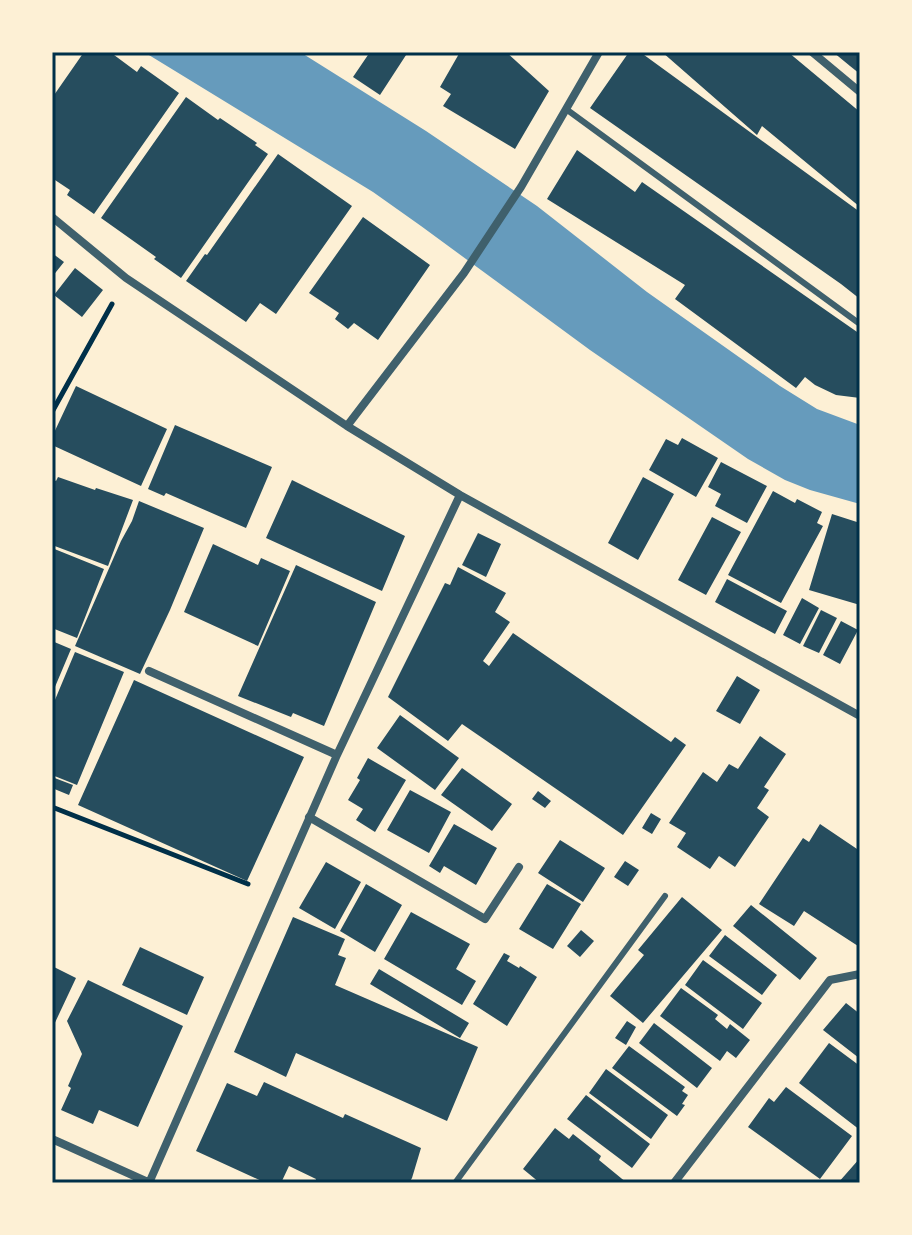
<svg xmlns="http://www.w3.org/2000/svg" width="912" height="1235" viewBox="0 0 912 1235" font-family="'Roboto Condensed',sans-serif">
<style>
.water{fill:#669bbc}
.building{fill:#264d5e}
.lines{fill:none;stroke-linecap:round;stroke-linejoin:round}
.path{stroke:#003049;stroke-width:5}
.service{stroke:#3f606c;stroke-width:6}
.minor{stroke:#3f606c;stroke-width:8}
.neatline{fill:none;stroke:#003049;stroke-width:3}
</style>
<rect width="100%" height="100%" fill="#fdf0d5"/>
<path class="water" d="M144,52h156l126,79 111,75 110,86 133,94 37,23 43,16v79l-50,-14 -25,-10 -37,-21 -158,-109 -169,-124 -48,-34z"/>
<path class="building" d="M84,52h26l27,20 4,-6 38,27 -85,121 -27,-19 3,-5 -18,-12v-80z
M370,52h38l-28,43 -27,-18z
M460,52h46l43,39 -34,58 -72,-43 8,-12 -11,-7z
M629,52h11l220,160v87l-19,-15 -251,-176z
M662,52h126l72,60v95l-98,-81 -5,9z
M833,52h27v22l-10,-8z
M186,97l32,23 2,-2 37,25 -2,2 13,9 -87,124 -27,-19 2,-2 -55,-39z
M577,150l58,42 7,-10 218,152v64l-24,-3 -21,-10 -10,-8 -9,11 -121,-89 10,-14 -138,-86z
M278,154l74,52 -76,108 -16,-11 -14,19 -60,-41 19,-27 2,1z
M363,217l67,48 -52,75 -24,-17 -6,6 -13,-10 4,-6 -30,-20z
M52,253l12,9 -12,15z
M75,268l28,22 -21,27 -28,-22z
M76,386l91,43 -26,57 -89,-41v-8z
M175,425l97,42 -26,61 -80,-35 -2,3 -16,-7z
M682,438l36,20 -22,39 -47,-27 17,-31 12,6z
M721,462l46,24 -20,37 -32,-17 6,-12 -13,-7z
M58,477l37,13 1,-2 37,12 -25,66 -56,-21v-66l4,2z
M643,477l31,17 -36,66 -30,-17z
M292,480l113,56 -23,55 -116,-53z
M773,491l22,12 2,-4 25,13 -5,11 6,3 -42,77 -53,-28z
M139,501l65,27 -34,82 -30,64 -65,-28 46,-105 11,-20z
M832,514l28,9v82l-51,-15z
M712,517l29,15 -35,63 -28,-15z
M478,533l23,11 -15,33 -24,-12z
M213,544l45,21 3,-7 29,13 -32,75 -74,-34z
M52,548l52,21 -27,69 -25,-10z
M296,565l80,37 -52,124 -31,-13 -2,4 -53,-21z
M458,567l48,26 -11,19 15,10 -27,39 6,5 24,-33 158,109 4,-5 11,8 -63,90 -161,-111 -14,17 -60,-44 57,-114 5,2z
M727,579l60,32 -12,23 -60,-32z
M802,598l17,10 -19,36 -17,-9z
M821,610l16,8 -18,35 -16,-7z
M841,621l17,9 -18,34 -17,-9z
M52,641l19,8 -19,45z
M75,652l49,20 -47,113 -25,-10v-68z
M737,676l23,14 -20,34 -24,-13z
M134,680l170,77 -57,124 -169,-76z
M400,715l59,43 -24,32 -58,-42z
M760,736l26,18 -22,33 5,3 -12,18 12,9 -34,50 -16,-11 -9,13 -33,-22 9,-14 -17,-10 34,-51 14,10 12,-18 9,5z
M368,758l38,22 -31,52 -19,-12 7,-11 -15,-9 12,-20 -3,-2z
M462,768l50,36 -20,27 -51,-36z
M52,777l21,8 -4,10 -17,-7z
M410,790l41,22 -22,41 -42,-23z
M538,791l13,10 -6,7 -13,-9z
M651,813l10,6 -9,15 -10,-6z
M454,824l43,24 -21,37 -32,-19 -4,7 -11,-7z
M820,824l40,27v92l-2,3 -54,-35 -10,15 -35,-22 44,-66 6,4z
M560,840l45,28 -22,34 -45,-29z
M625,861l14,9 -11,16 -14,-9z
M326,862l35,20 -26,47 -36,-21z
M366,884l36,21 -27,47 -35,-21z
M547,884l34,20 -28,45 -34,-20z
M682,897l40,33 -79,93 -33,-27 34,-41 -6,-5z
M751,905l66,53 -17,22 -67,-54z
M411,912l59,32 -14,25 20,12 -14,24 -78,-46z
M293,917l52,22 -7,16 8,3 -11,27 143,62 -31,74 -151,-68 -10,24 -52,-25z
M581,930l13,11 -14,16 -13,-11z
M725,935l52,40 -15,20 -53,-39z
M140,947l64,30 -17,38 -65,-30z
M504,953l6,3 -3,5 12,7 1,-2 17,11 -30,49 -34,-22z
M703,960l59,43 -19,26 -58,-44z
M52,966l24,12 -24,51z
M379,969l90,54 -9,15 -90,-54z
M88,980l95,46 -45,101 -39,-17 -6,14 -32,-14 10,-22 -3,-2 14,-32 -15,-33z
M681,988l37,27 -3,4 12,10 3,-5 20,16 -14,18 -9,-7 -7,10 -60,-45z
M846,1003l14,11 -1,44 -36,-28z
M627,1021l9,6 -10,18 -11,-7z
M654,1023l58,45 -15,20 -58,-45z
M829,1043l31,23v64l-61,-47z
M629,1046l56,41 -3,4 6,4 -6,9 3,1 -8,11 -65,-48z
M606,1069l62,46 -17,24 -62,-46z
M264,1082l79,36 2,-4 76,34 -9,30 -3,5h-94l1,-4 -27,-13 -8,17h-15l-70,-32 31,-68 30,13z
M786,1087l66,49 -32,43 -72,-52 21,-29 5,4z
M586,1095l64,49 -18,24 -65,-49z
M555,1128l14,11 4,-5 28,22 -2,4 28,23h-87l-17,-14z
M860,1158v25h-22z"/>
<g class="lines">
<path class="path" d="M52,412l60,-108
M52,807l196,77"/>
<path class="service" d="M566,109l294,215
M455,1183l210,-287"/>
<path class="minor" d="M812,52l48,40
M52,217l74,61 221,148 113,69 400,221
M347,426l117,-153 57,-86 78,-135
M149,671l188,84
M309,817l176,102 34,-52
M52,1139l98,44
M149,1183l188,-428 123,-260
M674,1183l156,-203 30,-6"/>
</g>
<rect width="912" height="1235" fill="none" stroke="#fdf0d5" stroke-width="108"/>
<rect x="54" y="54" width="804" height="1127" class="neatline"/>
</svg>
